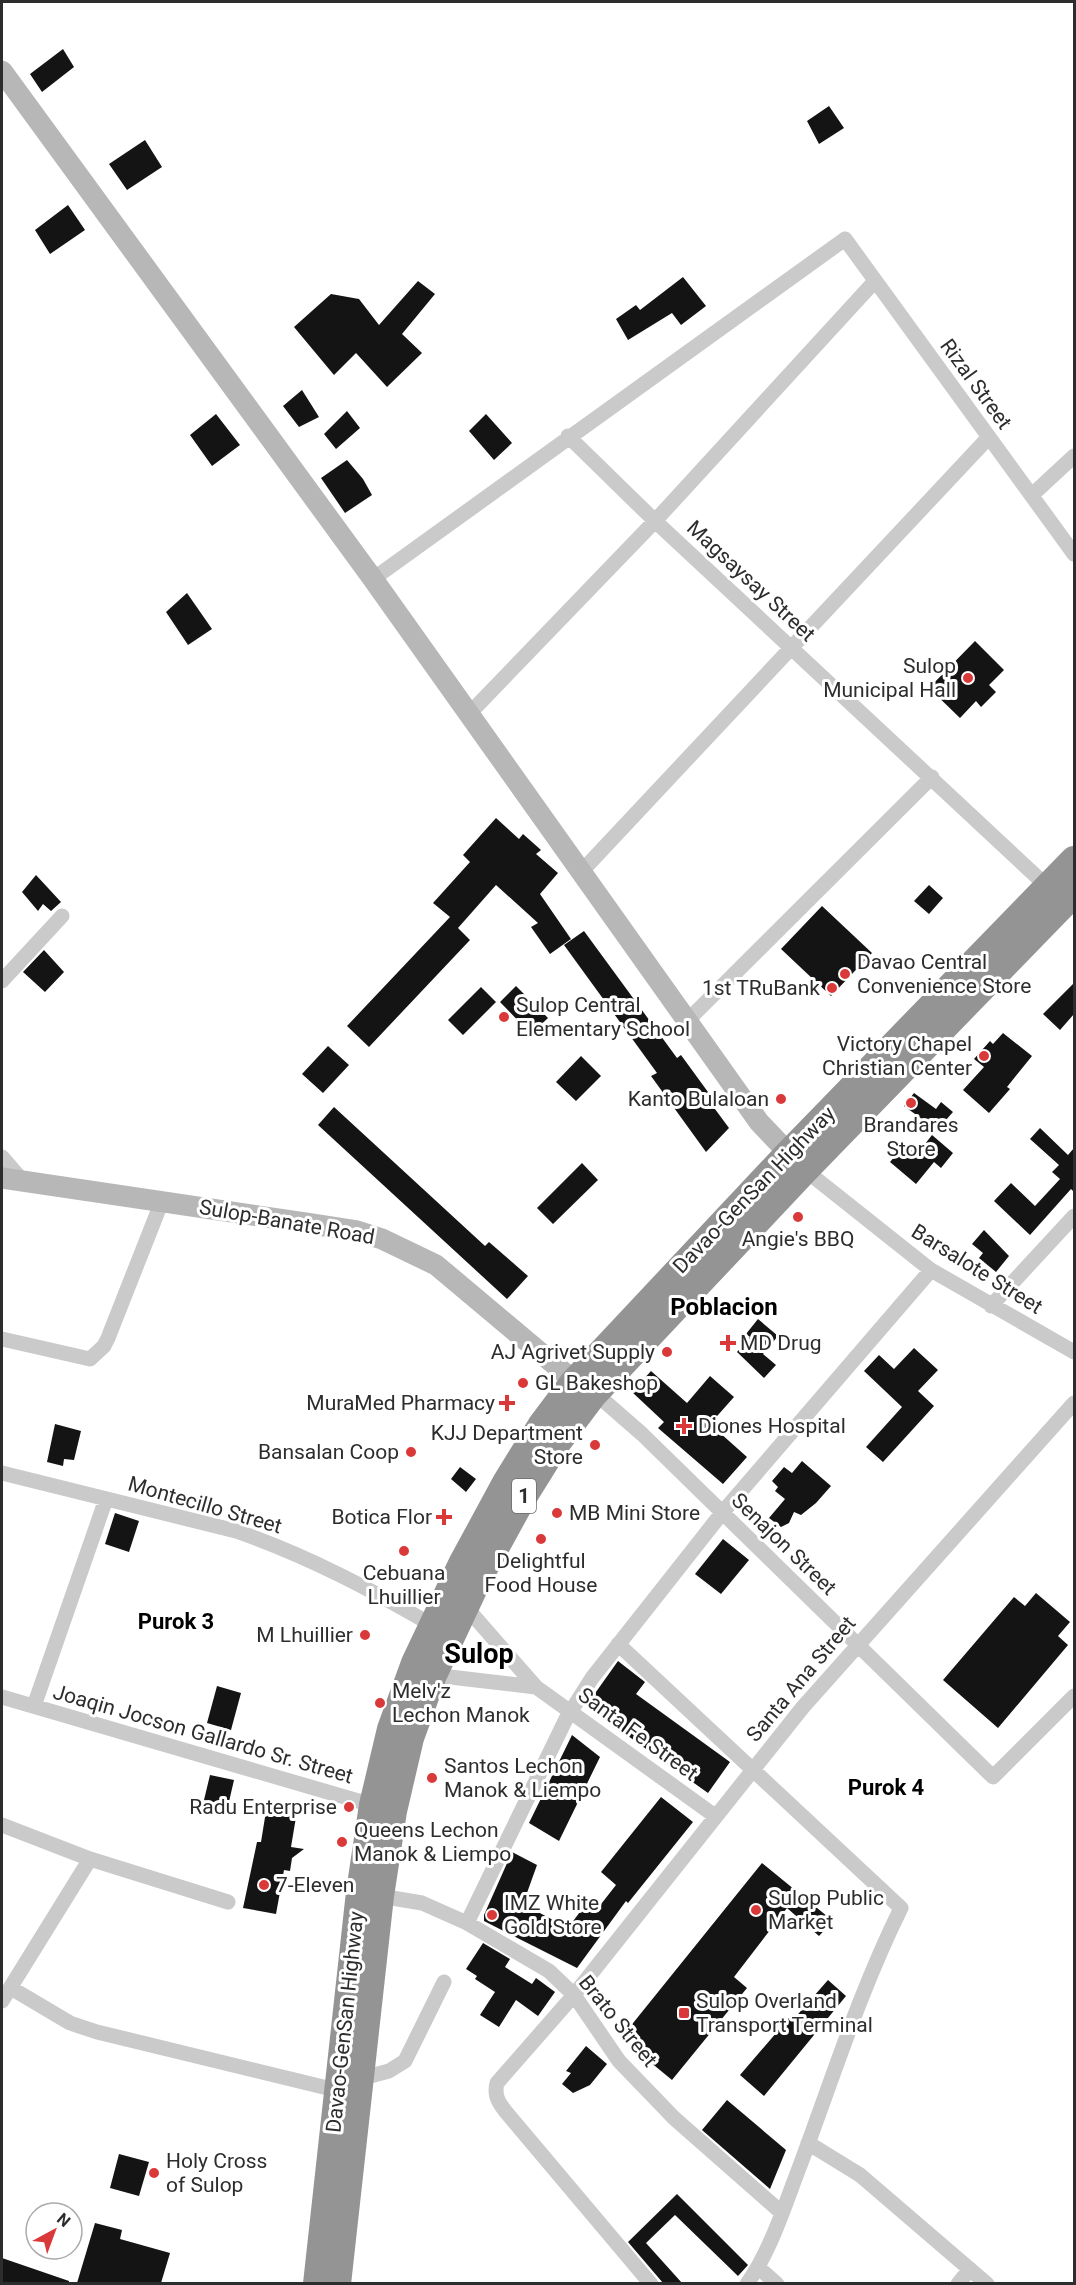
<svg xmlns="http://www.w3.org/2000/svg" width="1076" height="2285" viewBox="0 0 1076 2285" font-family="Roboto,sans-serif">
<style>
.building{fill:#141414}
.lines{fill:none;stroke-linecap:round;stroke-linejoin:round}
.street{stroke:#cacaca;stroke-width:15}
.secondary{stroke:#b7b7b7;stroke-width:21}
.highway{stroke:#949494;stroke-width:28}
.poi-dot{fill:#da3939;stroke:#fff;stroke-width:2}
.labels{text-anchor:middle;stroke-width:6;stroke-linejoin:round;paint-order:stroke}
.shield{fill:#fff;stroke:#6c6c6c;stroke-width:1.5}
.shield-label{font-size:20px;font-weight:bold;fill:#2d2d2d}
.street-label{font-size:21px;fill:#2d2d2d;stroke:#fff}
.poi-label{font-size:21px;fill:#2d2d2d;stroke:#fff;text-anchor:start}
.neighbourhood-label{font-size:22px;font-weight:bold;fill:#000;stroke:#fff}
.quarter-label{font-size:24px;font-weight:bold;fill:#000;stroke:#fff}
.district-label{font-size:27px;font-weight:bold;fill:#000;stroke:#fff}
</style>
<rect width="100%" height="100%" fill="#fff"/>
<path class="building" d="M63,49l11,18 -32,25 -12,-18z
M829,106l15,22 -25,16 -12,-23z
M145,140l17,27 -35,23 -18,-26z
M68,205l17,25 -35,24 -15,-24z
M683,277l23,29 -25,19 -9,-12 -44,27 -12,-21 20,-14 4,5z
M418,281l17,13 -33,40 20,19 -35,34 -31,-34 -22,22 -40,-48 37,-33 28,5 20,26z
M302,390l17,27 -20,10 -16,-21z
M347,411l13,17 -24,21 -12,-15z
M216,414l24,31 -28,21 -22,-31z
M486,414l26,29 -18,17 -25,-29z
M347,460l16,19 9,16 -27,18 -24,-35z
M187,593l25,36 -24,16 -22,-33z
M975,641l29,29 -15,15 7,7 -15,15 -5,-6 -16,17 -31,-30z
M496,818l23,21 4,-5 18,16 -5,4 22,19 -18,21 31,45 -21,15 -19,-27 7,-4 -42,-38 -38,43 12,12 -101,107 -22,-21 103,-109 -17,-14 37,-41 -7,-7z
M36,875l25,27 -10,9 -8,-7 -5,7 -16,-19z
M929,885l14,13 -14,16 -15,-13z
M822,906l50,47 -41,43 -50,-47z
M584,931l93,127 4,-3 35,48 -4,2 17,23 -23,24 -55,-76 6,-3 -93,-128z
M44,950l20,22 -19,20 -22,-20z
M1074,983v31l-14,16 -17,-16z
M516,986l32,32 -17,16 -31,-32z
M481,987l15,15 -33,33 -15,-15z
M1003,1033l29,23 -25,31 3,2 -21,24 -26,-23 21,-23 -10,-8 16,-18 3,3z
M328,1046l21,19 -26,28 -21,-19z
M581,1056l20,20 -25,25 -20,-19z
M914,1093l22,16 5,-7 12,10 -16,18 -33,-24z
M334,1107l151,139 4,-4 39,34 -21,23 -189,-174z
M1040,1128l28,27 6,-7v44l-3,-3 -41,46 -36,-34 17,-18 24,23 25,-27 -8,-7 7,-7 -29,-26z
M932,1135l21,18 -12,15 -7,-6 -18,22 -26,-22 16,-19 12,10z
M582,1163l16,17 -45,44 -16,-16z
M984,1230l25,26 -13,16 -17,-14 4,-5 -11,-9z
M758,1319l20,17 -15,18 13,11 -12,13 -27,-26 13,-15 -4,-3z
M914,1348l24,22 -20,21 16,15 -51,56 -17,-15 36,-40 -38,-36 15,-16 15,14z
M651,1371l36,32 23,-27 24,21 -24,27 37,33 -24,27 -65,-56 6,-6 -32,-30z
M55,1424l26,7 -7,29 -10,-1 -1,7 -16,-4z
M802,1461l29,25 -15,17 -15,12 -7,-3 -5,11 -8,4 -12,-9 16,-19 -10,-8 3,-4 -6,-6 12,-14 8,6z
M460,1467l16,12 -10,13 -15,-13z
M115,1513l24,8 -10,31 -24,-8z
M723,1539l26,21 -28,34 -26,-20z
M1036,1593l34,29 -12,14 10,9 -70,83 -55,-48 71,-83 11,9z
M618,1661l27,21 -9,12 94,68 -22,31 -122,-87z
M217,1686l24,7 -10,37 -24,-7z
M572,1735l28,22 -41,84 -30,-18z
M210,1775l24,5 -6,26 -24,-6z
M661,1797l32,25 -65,81 -2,-2 -49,67 -93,-47v-6l28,-63 25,13 -14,39 45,24 20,-27 10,7 18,-23 -15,-13z
M267,1805l30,6 -6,36 13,2 -12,9 -2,13 -6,-1 -8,44 -33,-6 14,-66h4z
M762,1863l71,58 -14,15 -32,-28 -53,69 13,11 -75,92 -51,-42z
M483,1943l27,16 -5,8 27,17 4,-6 19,14 -17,24 -22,-16 -17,27 -19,-12 15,-23 -20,-13 2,-3 -11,-7z
M828,1980l18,16 -82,100 -24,-21 49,-57 3,3z
M586,2046l21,18 -17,21 -17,8 -11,-9 9,-11 -5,-2z
M727,2100l59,50 -16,39 -68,-59z
M119,2154l30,8 -10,34 -29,-8z
M677,2194l71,71 -10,11 -63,-61 -29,28 36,40h-19l-35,-41z
M95,2223l27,7 -2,9 50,14 -9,30h-84z
M2,2258l67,23v2h-67z"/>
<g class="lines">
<path class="street" d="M568,436l87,85 396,369
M1032,495l42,-39
M373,579l472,-340 229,315
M469,714l186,-193 220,-240
M582,871l407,-434
M2,981l60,-65
M688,1020l244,-243
M2,1157l19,22
M805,1170l126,100 143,82
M991,1306l83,-90
M2,1339l88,20 14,-13 4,-8 54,-137
M592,1396l11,4 39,34 351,343 81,-81
M2,1473l234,58c72,25 136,59 201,97
M465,1606l71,81 179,129
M618,1644l283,264c-41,83 -68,169 -100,255 -16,41 -29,85 -54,121
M433,1675l103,12
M2,1697l377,110
M34,1706l72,-207
M2,1825l88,34 138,43
M374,1895l48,8 45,20 82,48 25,24 45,66 55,57 108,95
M467,1923l99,-204 26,-41 130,-165 209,-243
M11,1988l59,35 27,9 247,60
M2,2001l88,-142
M359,2079l30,-8 16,-10 39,-79
M808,2143l52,32 127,109
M758,2267l19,17
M651,2284l-145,-172c-8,-10 -12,-17 -9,-29l77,-88 229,-288 271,-304
M958,2284l12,-15"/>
<path class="secondary" d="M2,71l371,508 386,543 39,41
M2,1178l310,46 45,7 25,8 54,26 150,126"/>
<path class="highway" d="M317,2284l43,-392 13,-87 18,-76 24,-66 47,-99 45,-83 34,-55 33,-44 214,-228 286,-294
M337,2284l43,-388 13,-85 17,-73 23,-63 45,-96 45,-82 33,-53 36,-48 213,-226 269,-277"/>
</g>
<g class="poi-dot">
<circle cx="968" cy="678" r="6"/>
<circle cx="845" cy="974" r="6"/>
<circle cx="832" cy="988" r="6"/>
<circle cx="504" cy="1017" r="6"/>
<circle cx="984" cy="1056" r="6"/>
<circle cx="781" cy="1099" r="6"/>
<circle cx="911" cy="1103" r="6"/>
<circle cx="798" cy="1217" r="6"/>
<path d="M725 1334h6v6h6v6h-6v6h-6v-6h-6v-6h6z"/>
<circle cx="667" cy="1352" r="6"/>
<circle cx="523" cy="1383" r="6"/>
<path d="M504 1394h6v6h6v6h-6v6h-6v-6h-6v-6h6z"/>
<path d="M681 1417h6v6h6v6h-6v6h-6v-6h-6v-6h6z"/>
<circle cx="595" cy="1445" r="6"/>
<circle cx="411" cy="1452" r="6"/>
<circle cx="557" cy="1513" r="6"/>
<path d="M441 1508h6v6h6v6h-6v6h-6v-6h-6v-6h6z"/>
<circle cx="541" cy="1539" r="6"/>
<circle cx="404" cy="1551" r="6"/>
<circle cx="365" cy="1635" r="6"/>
<circle cx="380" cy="1703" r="6"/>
<circle cx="432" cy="1778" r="6"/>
<circle cx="349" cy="1807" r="6"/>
<circle cx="342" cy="1842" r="6"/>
<circle cx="264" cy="1885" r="6"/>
<circle cx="756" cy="1910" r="6"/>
<circle cx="492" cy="1915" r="6"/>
<rect x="678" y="2007" width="12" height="12" rx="3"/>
<circle cx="154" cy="2173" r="6"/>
</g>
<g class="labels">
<rect class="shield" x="512" y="1479" width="24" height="34" rx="4.5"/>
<g class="shield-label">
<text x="524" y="1503">1</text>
</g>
<g class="street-label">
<text transform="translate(976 384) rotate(54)" y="7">Rizal Street</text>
<text transform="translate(751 581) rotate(43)" y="7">Magsaysay Street</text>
<text transform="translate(754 1190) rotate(-46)" y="7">Davao-GenSan Highway</text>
<text transform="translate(287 1222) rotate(10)" y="7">Sulop-Banate Road</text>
<text transform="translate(977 1269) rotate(32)" y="7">Barsalote Street</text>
<text transform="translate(205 1505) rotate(16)" y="7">Montecillo Street</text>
<text transform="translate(784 1544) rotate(44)" y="7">Senajon Street</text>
<text transform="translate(801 1679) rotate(-50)" y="7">Santa Ana Street</text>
<text transform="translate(203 1734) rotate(16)" y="7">Joaqin Jocson Gallardo Sr. Street</text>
<text transform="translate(638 1734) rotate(36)" y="7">Santa Fe Street</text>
<text transform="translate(618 2021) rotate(51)" y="7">Brato Street</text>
<text transform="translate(345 2022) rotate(-84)" y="7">Davao-GenSan Highway</text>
</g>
<g class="poi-label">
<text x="956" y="673" text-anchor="end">Sulop<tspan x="956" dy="24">Municipal Hall</tspan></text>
<text x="857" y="969">Davao Central<tspan x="857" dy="24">Convenience Store</tspan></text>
<text x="820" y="995" text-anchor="end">1st TRuBank</text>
<text x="516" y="1012">Sulop Central<tspan x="516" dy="24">Elementary School</tspan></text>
<text x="972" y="1051" text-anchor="end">Victory Chapel<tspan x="972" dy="24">Christian Center</tspan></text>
<text x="769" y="1106" text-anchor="end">Kanto Bulaloan</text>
<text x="911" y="1132" text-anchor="middle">Brandares<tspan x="911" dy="24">Store</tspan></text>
<text x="798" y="1246" text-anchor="middle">Angie's BBQ</text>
<text x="740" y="1350">MD Drug</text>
<text x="655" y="1359" text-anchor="end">AJ Agrivet Supply</text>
<text x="535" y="1390">GL Bakeshop</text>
<text x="495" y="1410" text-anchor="end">MuraMed Pharmacy</text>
<text x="698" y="1433">Diones Hospital</text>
<text x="583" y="1440" text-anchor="end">KJJ Department<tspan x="583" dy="24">Store</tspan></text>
<text x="399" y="1459" text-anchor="end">Bansalan Coop</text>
<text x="569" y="1520">MB Mini Store</text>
<text x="432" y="1524" text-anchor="end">Botica Flor</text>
<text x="541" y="1568" text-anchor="middle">Delightful<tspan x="541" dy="24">Food House</tspan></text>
<text x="404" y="1580" text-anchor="middle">Cebuana<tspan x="404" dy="24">Lhuillier</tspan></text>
<text x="353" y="1642" text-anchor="end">M Lhuillier</text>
<text x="392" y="1698">Melv'z<tspan x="392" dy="24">Lechon Manok</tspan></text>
<text x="444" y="1773">Santos Lechon<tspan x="444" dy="24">Manok &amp; Liempo</tspan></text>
<text x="337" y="1814" text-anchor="end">Radu Enterprise</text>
<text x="354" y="1837">Queens Lechon<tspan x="354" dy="24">Manok &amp; Liempo</tspan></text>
<text x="276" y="1892">7-Eleven</text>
<text x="768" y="1905">Sulop Public<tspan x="768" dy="24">Market</tspan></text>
<text x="504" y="1910">IMZ White<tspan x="504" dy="24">Gold Store</tspan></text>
<text x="696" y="2008">Sulop Overland<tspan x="696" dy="24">Transport Terminal</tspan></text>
<text x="166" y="2168">Holy Cross<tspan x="166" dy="24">of Sulop</tspan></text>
</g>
<g class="neighbourhood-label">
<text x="176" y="1629">Purok 3</text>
<text x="886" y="1795">Purok 4</text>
</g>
<g class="quarter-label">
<text x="724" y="1315">Poblacion</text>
</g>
<g class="district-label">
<text x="479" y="1663">Sulop</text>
</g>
</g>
<rect width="1076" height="2285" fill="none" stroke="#2d2d2d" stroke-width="6"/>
<g transform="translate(54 2231) rotate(41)"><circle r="28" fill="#ffffff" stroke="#ababab" stroke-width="1.5"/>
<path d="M0-4.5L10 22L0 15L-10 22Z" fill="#da3939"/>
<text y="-9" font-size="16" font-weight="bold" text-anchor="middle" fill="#2d2d2d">N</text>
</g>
</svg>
